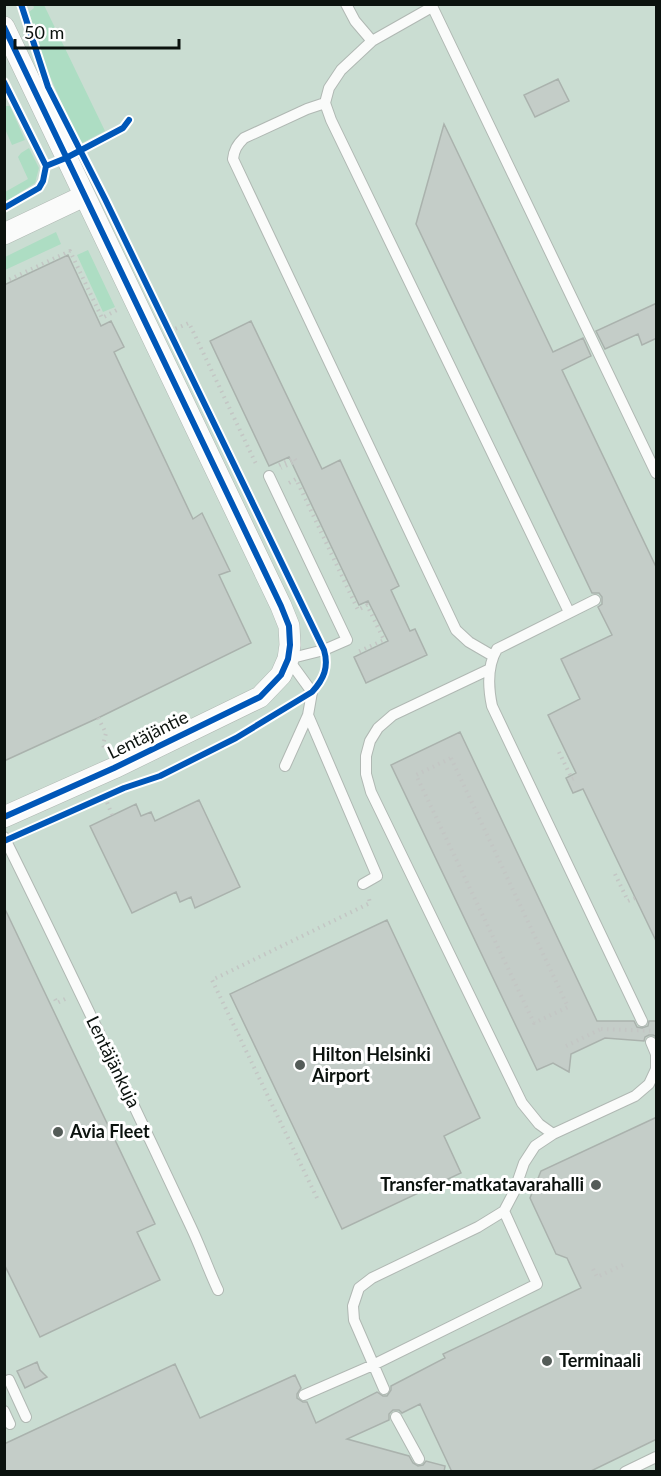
<svg xmlns="http://www.w3.org/2000/svg" width="661" height="1476" viewBox="0 0 661 1476" font-family="Lato,sans-serif">
<style>
.built{fill:#caddd2}
.green{fill:#adddc3}
.building{fill:#c4cdc8;stroke:#aab2ad;stroke-width:1.5}
.lines{fill:none;stroke-linecap:round;stroke-linejoin:round}
.lane-casing{stroke:#b0b8b3;stroke-width:12}
.street-casing{stroke:#b0b8b3;stroke-width:22}
.path{stroke:#c3c6c4;stroke-width:4;stroke-dasharray:1.5 4.5;stroke-linecap:butt}
.lane{stroke:#fafbfa;stroke-width:10}
.street{stroke:#fafbfa;stroke-width:21}
.path-bridge{stroke:#c3c6c4;stroke-width:4;stroke-dasharray:1.5 4.5;stroke-linecap:butt}
.cycleway-casing{stroke:#fff;stroke-width:10}
.cycleway{stroke:#0057b8;stroke-width:6}
.poi-dot{fill:#545c58;stroke:#fff;stroke-width:2}
.labels{text-anchor:middle;stroke-width:6;stroke-linejoin:round;paint-order:stroke}
.street-label{font-size:18px;fill:#0b120e;stroke:#fff}
.poi-label{font-size:18px;font-weight:bold;fill:#0b120e;stroke:#fff;text-anchor:start}
</style>
<rect width="100%" height="100%" fill="#dce6e0"/>
<path class="built" d="M5,5h651v1466l-651,1z"/>
<path class="green" d="M33,5h11l61,126 -25,13 -36,-81 -15,-51 5,-4z
M5,106h5l15,34 -13,5 -7,-16z
M29,148l10,20 -4,15 -30,19v-10l23,-13 -10,-22 3,-4z
M56,232l5,12 -56,26v-13z
M88,250l27,57 -12,5 -26,-57z"/>
<path class="building" d="M558,79l11,22 -34,16 -11,-22z
M444,124l109,228 30,-14 8,18 -29,14 95,199v374l-74,-154 -10,4 -7,-15 10,-5 -28,-58 32,-16 -19,-40 51,-24 -14,-28 4,-3v-7l-3,-4h-7l-176,-369z
M68,255l33,71 10,-5 13,26 -10,5 79,167 9,-6 28,58 -11,4 32,68 -153,75 -94,43v-476z
M657,303v35l-15,7 -4,-11 -33,15 -9,-18z
M251,321l71,148 18,-9 59,126 -8,4 19,41 5,-2 12,26 -61,28 -12,-26 34,-16 -20,-40 -9,4 -70,-148 -20,9 -59,-125z
M460,732l137,289h37l3,6 5,1 6,-2 1,-5h8v16l-4,-2h-4l-4,2 -1,4 -39,-3 -34,16 -2,18 -16,-9 -16,7 -146,-305z
M199,800l41,87 -45,21 -4,-11 -11,5 -4,-10 -44,21 -42,-87 46,-22 5,12 10,-4 4,9z
M4,907l151,317 -18,8 23,48 -120,57 -36,-73z
M387,920l93,198 -36,18 17,37 -119,56 -112,-235z
M657,1117v322l-68,33h-137l-32,-68 -18,9 -3,-3h-6l-4,4v6l-42,19 62,17 4,7 5,3 5,-1 3,-4 19,5 -1,6h-440v-28l171,-80 25,54 95,-43 6,13 -4,6v4l6,4h4l9,21 61,-31 6,4h4l4,-6v-4l54,-28 -2,-4 138,-66 -14,-30 -11,-4 -26,-56 11,-27z
M37,1362l3,8 7,7 -22,11 -8,-17z"/>
<g class="lines">
<defs>
<path id="lane" d="M346,4l9,17 17,20
M431,4l225,469
M432,7l-60,34 -31,29 -12,18 -4,15 6,17 238,492
M325,103l-18,6 -63,29c-7,7 -10,12 -11,21l223,471 13,12 24,14
M269,476l78,164 -23,10 -36,9 24,33 -4,23 -23,51
M595,600l-98,49c-10,17 -9,38 -5,57l150,315
M490,669l-97,46 -15,13 -8,13 -4,15v18l5,18 151,311 17,21 14,10
M308,715l69,161 -14,8
M4,837c64,129 126,260 187,390 10,21 17,42 27,63
M9,1380l17,37
M384,1389l-30,-69 -1,-14 6,-18 13,-10 106,-51 26,-16 10,-19 10,-29 11,-17 18,-12 82,-38 14,-12 7,-15v-15l-5,-12
M304,1395l69,-30 164,-81 -33,-73
M4,1411l6,13
M396,1417l23,42
M625,1472l31,-15"/>
<path id="street" d="M4,27l277,579 8,20 1,19 -2,14 -7,16 -21,22 -146,71 -110,49
M4,234l80,-38"/>
</defs>
<use href="#lane" class="lane-casing"/>
<use href="#street" class="street-casing"/>
<path class="path" d="M4,282l66,-31 32,67 15,-8
M170,331l19,-8 68,143
M279,465l15,-7 2,3 -15,7
M289,483l7,-4 62,131 9,-5 17,35 -26,12
M98,718l8,15 -3,12 2,5
M559,752l13,27 5,-2
M451,758l117,249 -34,16 -118,-248z
M105,797l7,18
M615,874l13,27 7,-3
M55,999l2,4 10,-5
M566,1046l35,-17
M317,1198l-105,-218 158,-77 -1,-4
M593,1269l4,8 26,-12"/>
<use href="#lane" class="lane"/>
<use href="#street" class="street"/>
<path class="path-bridge" d="M601,1029l55,2"/>
<defs>
<path id="cycleway" d="M4,27l277,579 8,20 1,19 -2,14 -7,16 -21,22 -146,71 -110,49
M4,82l42,84
M4,208l35,-20 4,-7 3,-15 20,-8 57,-30 6,-8
M4,841l120,-53 36,-12 76,-38 76,-46c12,-13 17,-25 12,-42l-219,-451 -57,-112 -27,-83"/>
</defs>
<use href="#cycleway" class="cycleway-casing"/>
<use href="#cycleway" class="cycleway"/>
</g>
<g class="poi-dot">
<circle cx="300" cy="1065" r="6"/>
<circle cx="58" cy="1132" r="6"/>
<circle cx="596" cy="1185" r="6"/>
<circle cx="547" cy="1361" r="6"/>
</g>
<g class="labels">
<g class="street-label">
<text transform="translate(148 735) rotate(-26)" y="6">Lentäjäntie</text>
<text transform="translate(113 1062) rotate(64)" y="6">Lentäjänkuja</text>
</g>
<g class="poi-label">
<text x="312" y="1061">Hilton Helsinki<tspan x="312" dy="21">Airport</tspan></text>
<text x="70" y="1138">Avia Fleet</text>
<text x="584" y="1191" text-anchor="end">Transfer-matkatavarahalli</text>
<text x="559" y="1367">Terminaali</text>
</g>
</g>
<rect width="661" height="1476" fill="none" stroke="#0b120e" stroke-width="12"/>
<path d="M15 39v9h164v-9" fill="none" stroke="#0b120e" stroke-width="3"/>
<text x="24" y="39" font-size="18" fill="#0b120e" stroke="#ffffff" stroke-width="4.5" paint-order="stroke">50 m</text>
</svg>
